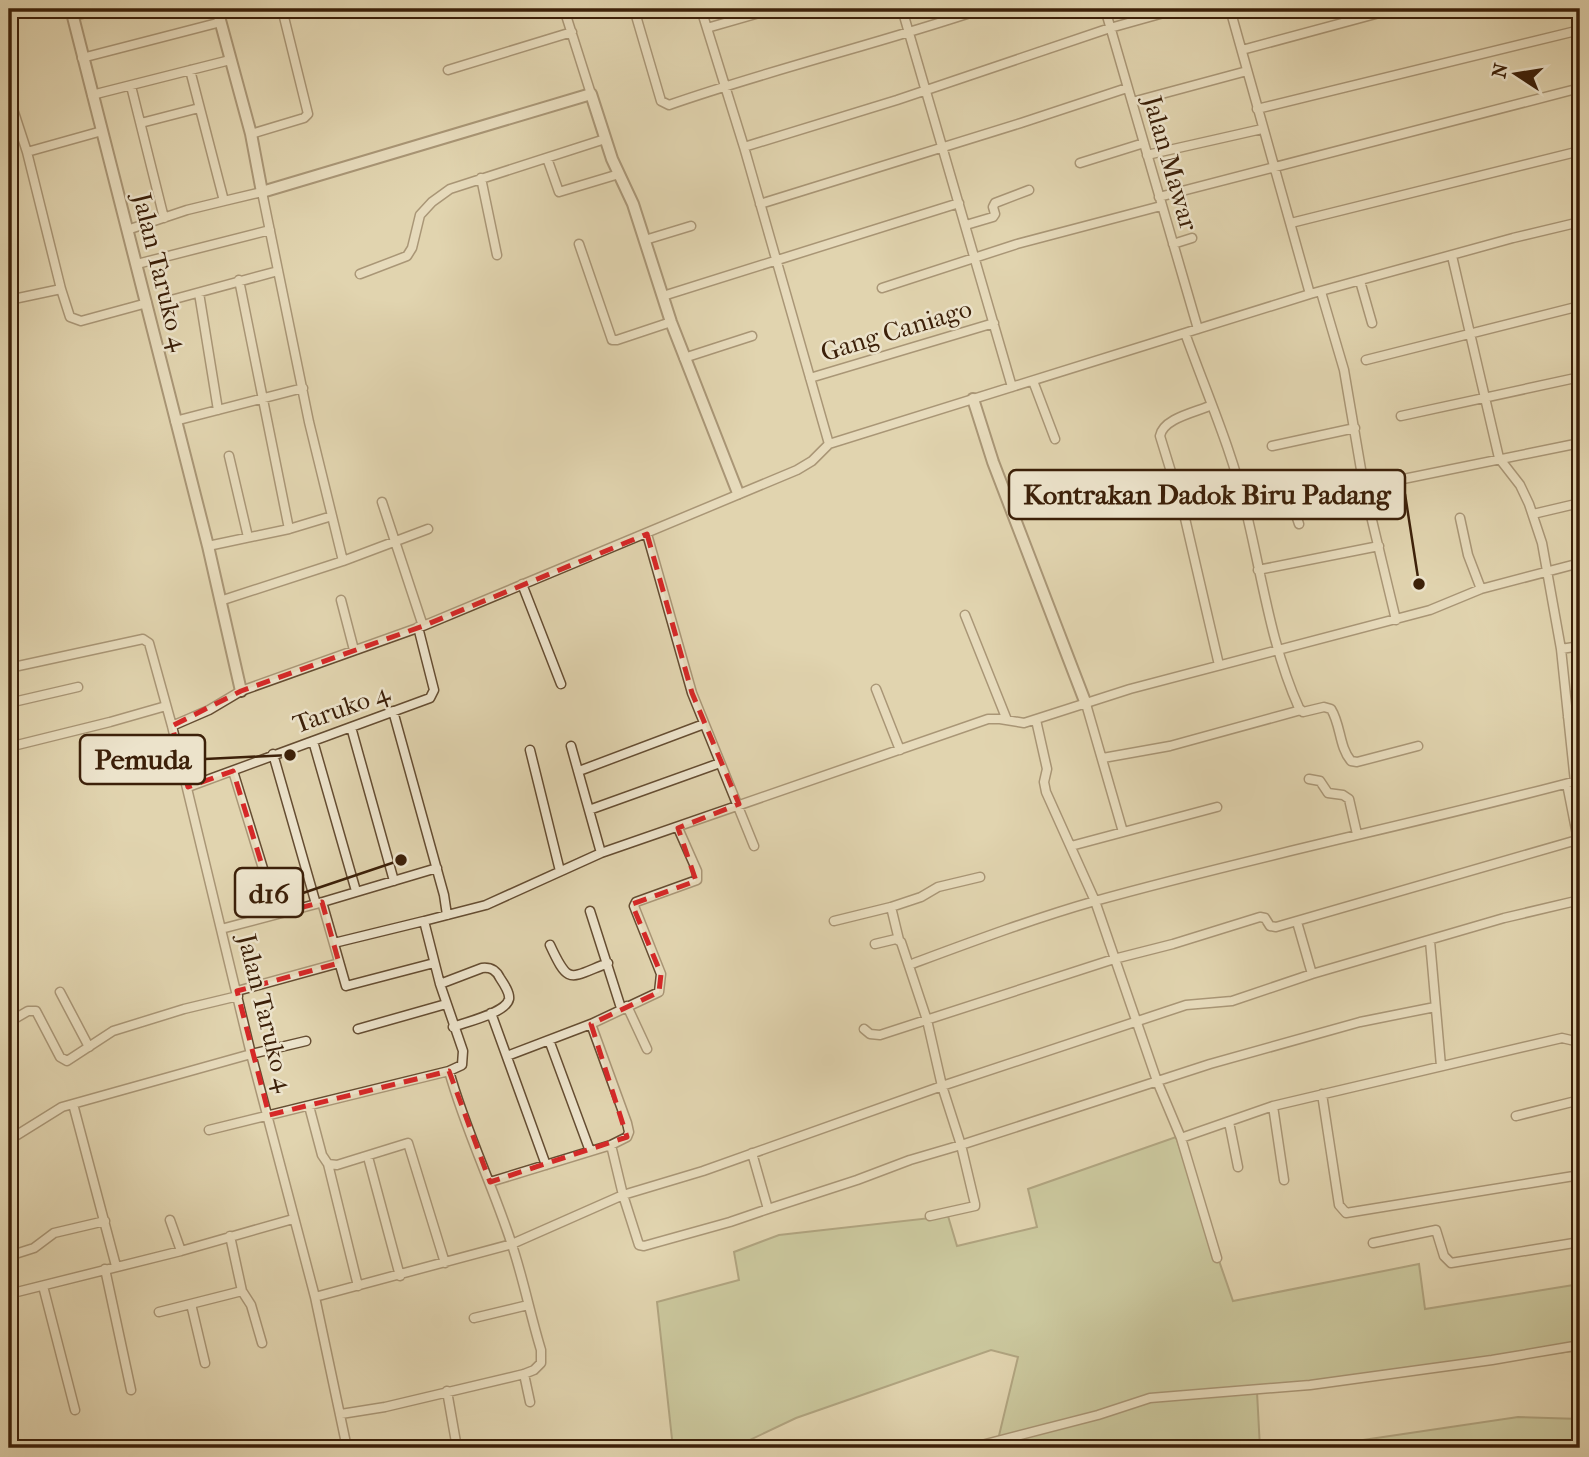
<svg xmlns="http://www.w3.org/2000/svg" width="1589" height="1457" viewBox="0 0 1589 1457" font-family="'IM FELL French Canon',serif">
<style>
.green{fill:#b1bd8c;stroke:#766e4a;stroke-width:2}
.lines{fill:none;stroke-linecap:round;stroke-linejoin:round}
.minor-casing{stroke:#654d32;stroke-width:11}
.tertiary-casing{stroke:#654d32;stroke-width:14}
.minor{stroke:#ece3cb;stroke-width:8}
.tertiary{stroke:#ece3cb;stroke-width:10}
.marked{fill:none;stroke:#d62828;stroke-width:5;stroke-dasharray:14 9;stroke-linejoin:round}
.labels{text-anchor:middle;stroke-width:5;stroke-linejoin:round;paint-order:stroke}
.street-label{font-size:26px;fill:#3c2009;stroke:#ece3cb}
.leader{fill:none;stroke:#3c2009;stroke-width:2.5}
.callout-dot{fill:#3c2009;stroke:#ece3cb;stroke-width:2.5}
.callout{fill:#ece3cb;stroke:#3c2009;stroke-width:2.5}
.callout-label{font-size:28px;text-anchor:middle;font-weight:bold;fill:#3c2009}
</style>
<rect width="100%" height="100%" fill="#e1d4af"/>
<filter id="stains"><feTurbulence type="fractalNoise" baseFrequency=".00286" numOctaves="4"/><feColorMatrix values="0 0 0 0 .2 0 0 0 0 .09 0 0 0 0 .02 0 0 0 .5 -.17"/></filter>
<radialGradient id="worn" r=".72"><stop offset=".6" stop-color="#630" stop-opacity="0"/><stop offset="1" stop-color="#630" stop-opacity=".3"/></radialGradient>
<path class="green" d="M1176,1137l57,164 186,-37 6,45 155,-25v66l-323,42 3,56h-264l22,-91 -27,-7 -195,68 -63,30h-60l-16,-146 82,-22 -5,-28 45,-17 169,-19 9,30 80,-19 -9,-38z
M1518,1417l62,2v29h-271z"/>
<g class="lines">
<defs>
<path id="minor" d="M564,9l27,85
M634,9l27,92 8,4c103,-36 209,-61 313,-96
M701,9l43,138 85,297
M902,9l110,378
M1105,9l93,320
M1230,9l80,285
M9,13l14,-4
M73,16l31,-7
M707,28l66,-19
M1242,50l152,-41
M82,58l139,-36
M448,70l124,-38
M131,86l33,132
M92,95l138,-35
M9,97l18,55 34,137 9,28 11,4 66,-18
M1132,102l115,-31
M1257,109l323,-79
M141,123l58,-15
M251,134l53,-16 4,-4 -26,-105
M744,147l153,-47 213,-72 68,-19
M27,152l75,-21
M1147,155l115,-26
M547,158l12,34 60,-18
M1080,163l64,-20
M481,178l16,77
M1159,197l421,-109
M760,204l261,-81 106,-35
M1291,223l289,-72
M966,225l27,-8 2,-3 -2,-7 2,-4 34,-13
M127,230l60,-20 37,-9 -34,-131
M645,240l46,-14
M579,244l33,96h5l54,-18
M1173,244l19,-6
M1452,256l47,202 21,27 9,19 13,39 19,106 14,133
M137,264l133,-34
M360,274l47,-18 5,-8 8,-33 12,-13 18,-13 155,-50
M239,280l50,249
M1360,281l12,42
M882,288l135,-44 144,-38
M9,289l3,11
M1321,292l23,78 20,117 32,133
M199,293l19,117
M663,296l296,-93
M9,300l52,-11
M171,300l107,-29
M1185,333c21,59 47,117 61,178 16,65 25,135 53,197l4,4 21,-5 7,2c10,16 8,38 20,52l6,1 61,-16
M684,358l68,-22
M1366,360l214,-54
M810,378l184,-55
M1033,381l22,58
M1212,405c-15,7 -49,13 -52,31l24,78 35,151
M1401,416l179,-39
M175,421l128,-33
M1272,446l83,-18
M229,456l19,81
M1364,487l216,-44
M1290,497l9,27
M382,502l41,124
M1246,509l44,-12 73,-14
M1533,514l47,-11
M1460,518l8,37 13,34
M647,534l45,159 62,153
M208,546l81,-17 43,-13
M343,561l85,-32
M1258,570l121,-24
M522,584l39,100
M341,600l13,50
M220,601l123,-40 -34,-139 -47,-230 -38,9
M965,615l42,105
M1561,649l19,-3
M9,668l134,-29 6,4 23,83
M876,689l24,61
M9,703l69,-16
M1086,704l37,128
M393,711l51,184 3,20
M1568,717l12,-4
M1036,720l11,49 -3,13 2,10 49,109 62,180 24,57 36,120
M351,727l43,154
M313,741l43,150
M571,746l30,107
M9,747l101,-25 56,-16
M530,750l30,121
M273,754l43,150
M1103,758l67,-12 131,-36
M233,771l44,143
M579,771l125,-47
M1309,779l11,2 8,12 15,2 6,4 8,35
M1567,784l13,66
M188,787l242,-89 4,-8 -16,-63
M589,810l131,-47
M1071,846l146,-39
M322,902l24,84 88,-23
M891,907l8,33
M590,911l31,97
M834,921l57,-14 30,-10 17,-10 42,-10
M1297,922l15,52
M221,929l95,-25 121,-36
M1430,941l11,125
M334,943l90,-22
M550,945c19,41 19,33 58,18
M909,965c62,-23 123,-46 186,-64 161,-45 324,-78 485,-121
M440,984l42,-16c9,-1 14,2 18,10 4,6 10,15 9,21 -3,14 -43,23 -56,28
M237,991l102,-28
M60,992l29,55
M627,1006l20,43
M491,1013l55,152
M9,1022l19,-11h8l24,46 7,4 46,-30 71,-22 54,-13
M358,1029l88,-25
M864,1029l6,5 10,1 234,-76 59,-15 87,-27 5,1 5,8 6,1 301,-87
M549,1040l41,111
M507,1056l84,-32 68,-32 2,-18 -27,-68 2,-4 61,-22v-9l-19,-43
M1322,1094l17,111 7,8 234,-38
M73,1104l43,162
M309,1106l13,49 6,9 9,1 71,-22 37,120
M1273,1106l11,74
M1516,1116l64,-16
M1229,1122l9,45
M209,1130l240,-59 13,-6 1,-14 -23,-67 -16,-63 62,-16 115,-52 387,-134h12l24,4 106,-34 300,-79 51,-21 99,-26
M1181,1138l92,-32 289,-68 13,3 5,15
M9,1140l53,-33 189,-53 55,-13
M611,1145l12,50 16,50 5,1 86,-24 38,-13
M752,1153l16,56 89,-29 53,-20 51,-15 249,-81 150,-42 75,-15
M368,1157l32,119
M328,1164l30,122
M490,1182l121,-37 16,-8 2,-5 -2,-9 -36,-99
M930,1216l45,-10v-2l-14,-59 -19,-59 244,-81 46,-4 80,-27 192,-56 76,-18
M170,1220l11,31
M230,1236l12,55 9,14 11,38
M1373,1243l63,-13 8,26 7,7 129,-21
M9,1256l25,-8 20,-15 51,-12
M105,1269l26,121
M43,1286l32,124
M9,1294l172,-43 112,-32
M315,1297l197,-53 111,-49 80,-24 239,-85 -15,-66 -26,-78 -5,-3 -21,5
M191,1304l14,59
M159,1312l83,-21
M474,1318l54,-13
M524,1374l6,28
M447,1391l10,57
M341,1414l44,-7 139,-33 10,-4 7,-7v-13c-11,-36 -18,-73 -30,-108 -19,-58 -46,-113 -62,-171
M9,1430l4,18
M347,1448l-32,-151 -64,-243 -79,-328 37,-16 32,-19 182,-65 374,-156 15,-9 17,-17 481,-150 203,-56 67,-16
M970,1448l128,-33 52,-17 160,-13 182,-25 88,-15"/>
<path id="tertiary" d="M71,9l137,537 33,145
M217,9l34,125 11,58 329,-98 21,65 21,45 38,118 67,171
M973,399l20,63 93,242"/>
</defs>
<use href="#minor" class="minor-casing"/>
<use href="#tertiary" class="tertiary-casing"/>
<use href="#minor" class="minor"/>
<use href="#tertiary" class="tertiary"/>
</g>
<path d="M0 0H1589V1457H0ZM647,534l45,159 47,111 -61,24 18,53 -64,23 29,70 -2,18 -68,32 36,113 -137,45 -41,-111 -180,44 -32,-124 102,-28 -17,-61 -45,12 -44,-143 -45,16 -16,-61 69,-35 182,-65z" fill="#e1d4af" fill-opacity=".55" fill-rule="evenodd"/>
<path class="marked" d="M647,534l45,159 47,111 -61,24 18,53 -64,23 29,70 -2,18 -68,32 36,113 -137,45 -41,-111 -180,44 -32,-124 102,-28 -17,-61 -45,12 -44,-143 -45,16 -16,-61 69,-35 182,-65z"/>
<g class="labels">
<g class="street-label">
<text transform="translate(1171 163) rotate(74)" y="9">Jalan Mawar</text>
<text transform="translate(161 272) rotate(76)" y="9">Jalan Taruko 4</text>
<text transform="translate(896 330) rotate(-17)" y="9">Gang Caniago</text>
<text transform="translate(341 708) rotate(-20)" y="9">Taruko 4</text>
<text transform="translate(266 1013) rotate(76)" y="9">Jalan Taruko 4</text>
</g>
</g>
<path class="leader" d="M1419 584L1405 494M290 755L205 759M401 860L303 893"/>
<g class="callout-dot">
<circle cx="1419" cy="584" r="7"/>
<circle cx="290" cy="755" r="7"/>
<circle cx="401" cy="860" r="7"/>
</g>
<g class="callout">
<rect x="1009" y="470" width="396" height="49" rx="7"/>
<rect x="80" y="735" width="125" height="49" rx="7"/>
<rect x="235" y="868" width="68" height="49" rx="7"/>
</g>
<g class="callout-label">
<text x="1207" y="504">Kontrakan Dadok Biru Padang</text>
<text x="143" y="769">Pemuda</text>
<text x="269" y="903">d16</text>
</g>
<rect width="1589" height="1457" fill="none" stroke="#e1d4af" stroke-width="35"/>
<rect x="10" y="10" width="1568" height="1436" fill="none" stroke="#3c2009" stroke-width="3.5"/>
<rect x="18" y="18" width="1554" height="1422" fill="none" stroke="#3c2009" stroke-width="2"/>
<g transform="translate(1516 74) rotate(282)" stroke="#ece3cb" stroke-width="5" paint-order="stroke">
<path d="M0-5L12 26L0 18L-12 26Z" fill="#3c2009"/>
<text y="-10" font-size="19" font-weight="bold" text-anchor="middle" fill="#3c2009">N</text>
</g>
<rect width="100%" height="100%" filter="url(#stains)"/>
<rect width="100%" height="100%" fill="url(#worn)"/>
</svg>
